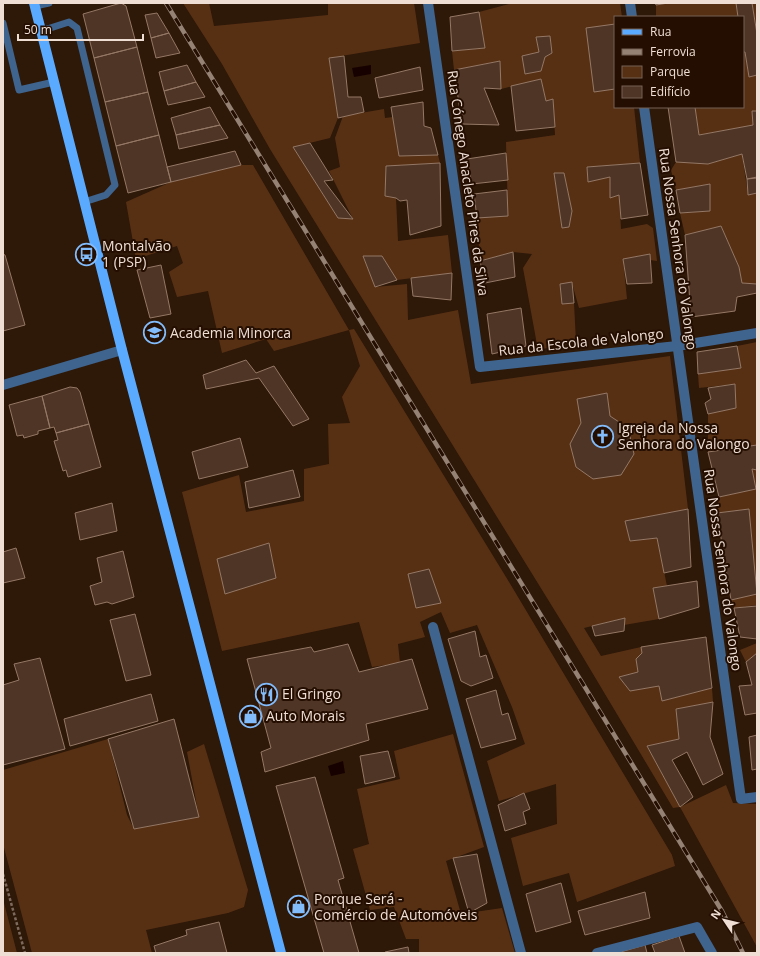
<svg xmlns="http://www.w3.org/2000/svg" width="760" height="956" viewBox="0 0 760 956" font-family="'Open Sans',sans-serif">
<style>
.green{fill:#573014;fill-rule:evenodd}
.water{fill:#170000}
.building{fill:#4e3525;stroke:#957866}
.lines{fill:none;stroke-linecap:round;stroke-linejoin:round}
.path{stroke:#7e6a5c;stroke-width:2.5;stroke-dasharray:3 2;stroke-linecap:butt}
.lane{stroke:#3f648d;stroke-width:7}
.street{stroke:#3f648d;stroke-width:10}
.primary{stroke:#5aaaff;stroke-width:10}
.rail-casing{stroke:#958275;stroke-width:4.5}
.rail{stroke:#240e01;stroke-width:3;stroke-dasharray:9;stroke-linecap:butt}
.labels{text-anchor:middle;stroke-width:4;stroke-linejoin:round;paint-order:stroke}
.street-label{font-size:14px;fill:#efded4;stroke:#240e01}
.poi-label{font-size:14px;fill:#efded4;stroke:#240e01;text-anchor:start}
</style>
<rect width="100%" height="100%" fill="#2e1808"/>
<path class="green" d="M183,3h26l5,23 114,-11v-12h86l6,40 -91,15 9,60 -8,20 -37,9 45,71 15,1 -24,-48 11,-4 -5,-29 8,-22 41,-7 1,9 8,-1 6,39 39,-1 2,8 -54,3 -1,30 11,2 2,43 50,-6 4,38 -55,7 -15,-24h-19l12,31 32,-3 1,36 50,-10 13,74 199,-28 18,153 -63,12 5,20 27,-3 10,48 -14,2 6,31 -35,6v-7l-40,10 17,28 40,-9 1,6 -6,6 2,13 -19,5 11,14 29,-5 3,15 50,-13 1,14 -37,7 3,30 -32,7 33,61 46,-22 7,18 24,1v143l-77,-140 -7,1 -105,-176 -298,-483 -48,-85z
M513,3h107l2,14h-7v90h19l6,56 -53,4 1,14 22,-4 9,18 2,34 26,-5 6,4 4,33 -7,-1v-6l-27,5 4,40 -48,9 -7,-25 -12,1 2,20 12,-1 2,39 -38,8 -15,-82 9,-14 -19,-2 -33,9 -3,-43 31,-3 -2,-73 49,-7 -2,-36 -7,2 -5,-22 -40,10 -1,-28 -46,9 -2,-19 33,-3 -6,-36zM550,36l2,17 -7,4 -4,14 -16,3 -2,-18 16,-4 -3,-15zM554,173h10l8,38 -3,16 -7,1z
M668,3h68l2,14h-82v-12z
M752,3h5v31z
M743,52h2l4,25 8,-2v36h-5l1,14 -54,10 -4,-28h48z
M742,154l6,41 9,-2v91l-15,-1 -3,-16 -18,-41 -36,9 -5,-22 30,-2v-27l-34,6 -5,-20 5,-8 32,2z
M241,165h12l96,165 5,-1 152,248 166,278 3,11 -98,36 -8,-29 -46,13 -12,-48 46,-14 -1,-40 -57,17 -12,-40 38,-17 -13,-37 -35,-82 -27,8 -9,-21 -21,10 5,15 -27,7 2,19 -28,4 -13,-45 -137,29 -40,-159 57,-17 7,37 58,-11v-32l25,-5 -1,-40 22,-1 -8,-26 18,-31 -11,-36 -75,21 -8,-12 -44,14 -14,-62 -31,6 -8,-25 14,-9 -6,-17 -41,13 -10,-57 45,-20z
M757,342v103l-49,7v-38l28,-6 -1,-24 -36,4 -1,-14 43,-6 -4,-22z
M752,469l5,1v135l-23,3 -3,-8 26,-7 -8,-84 -32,4 2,-16 36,-8z
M757,643v10l-11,9 -6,-12z
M453,734l31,113 -38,14 15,53 41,-6 13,45h-96v-14h-13l-12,-32 -24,3 -17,-61 16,-5 -12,-55 43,-10 -6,-28z
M108,739l19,76 7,14 65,-12 -12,-65 17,-8 44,146 -4,17 -16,6 -82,17 6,23h-120l-29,-109v-74z
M3,899l14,54h-14z"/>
<path class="water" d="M371,65v9l-17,3 -2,-9z
M343,761l2,12 -14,3 -3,-10z"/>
<path class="building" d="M121,3l5,3 11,41 -43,11 -11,-44z
M655,3h13l-12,2z
M736,3h16l5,31v41l-8,2 -4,-25h-2v-35h-5z
M479,12l6,36 -33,3 -2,-34z
M157,13l12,20 -18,5 -6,-23z
M615,24v65l-21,3 -8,-64z
M169,33l11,20 -24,5 -5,-20z
M550,36l2,17 -7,4 -4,14 -16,3 -3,-18 17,-4 -3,-15z
M137,47l11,45 -43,10 -11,-44z
M344,56l4,41h13l3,15 -26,6 -9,-60z
M500,61l1,28 -17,-1 15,37 -37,-1 -8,-54z
M187,65l9,17 -32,9 -5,-19z
M420,67l3,23 -44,8 -4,-20z
M541,79l5,22 7,-2 2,28 -39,4 -5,-45z
M196,82l9,15 -37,8 -4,-14z
M148,92l11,43 -43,11 -11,-44z
M423,102l1,24 7,2 7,27 -39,1 -8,-49z
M210,107l10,18 -44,10 -5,-17z
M668,107h27l4,28 54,-10 -1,-14h5v66l-10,2 -5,-25 -34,10 -32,-2z
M220,125l8,13 -49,11 -3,-14z
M159,135l12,47 -43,11 -12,-47z
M310,143l23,37 -9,1 29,38 -15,-1 -45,-71z
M235,151l6,14 -70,17 -4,-15z
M506,153l2,27 -36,4 -5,-25z
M440,163l1,63 -31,9 -3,-35 -7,1 -4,-3 -11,-2 1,-30z
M640,163l8,52 -27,4 -2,-24 -9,3v-21l-22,5 -1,-15z
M554,173h10l8,38 -3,16 -7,1z
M757,178v15l-9,2 -1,-16z
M710,184v27l-30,2 -4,-23z
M507,190l1,26 -31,2 -3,-24z
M721,226l18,41 3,16 15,1v9l-20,4 -2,14 -44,6 -6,-82z
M513,252l2,25 -30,6 -5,-22z
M3,254l2,1 20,70 -22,6z
M650,254l2,29 -25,1 -4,-25z
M363,256h19l15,24 -22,7z
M161,265l10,49 -21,4 -13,-48z
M452,273l-1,27 -38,-4 -2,-18z
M572,282l2,21 -12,1 -2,-20z
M521,308l5,38 -34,8 -5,-40z
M737,346l4,22 -43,6 -1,-22z
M246,360l10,13 18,-7 35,53 -16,7 -34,-48 -53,11 -3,-14z
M735,384l1,24 -28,6 -3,-11 6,-4 -3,-11z
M70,387l7,1 3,4 9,32 -33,9 -2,-6 -4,1 -8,-32z
M607,393l3,23 18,12 6,26 -13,21 -28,4 -17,-12 -6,-23 11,-21 -4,-24z
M42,396l8,32 -12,3v3l-14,4 -1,-3 -6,1 -8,-31z
M89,424l12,43 -33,10 -2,-7 -3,1 -9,-30 4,-1 -2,-7z
M240,438l8,29 -49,12 -7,-27z
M757,445v25l-5,-1 4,20 -37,8 -11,-45z
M293,470l7,27 -51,11 -4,-26z
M112,503l5,28 -37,9 -5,-27z
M688,509l3,58 -27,6 -7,-35 -27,3 -5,-20z
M749,509l8,85 -26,6 -14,-87z
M269,543l7,35 -51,16 -8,-35z
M16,548l9,30 -22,5v-31z
M123,551l11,46 -22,7 -5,-2 -12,3 -5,-19 12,-4 -5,-24z
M429,569l12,34 -25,5 -8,-34z
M697,581l2,26 -40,12 -6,-31z
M757,606v33l-17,-2 -6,-29z
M135,614l16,61 -25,6 -16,-61z
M625,618l-1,13 -29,5 -3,-10z
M475,631l5,26 6,-2 7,23 -22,8 -10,-5 -13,-42z
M706,637l6,51 -50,13 -3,-15 -29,5 -11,-14 19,-5 -2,-13 6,-6 -1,-6z
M348,644l11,28 53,-13 16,50 -62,15 3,16 -104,32 -4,-20 10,-4 -24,-89 64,-12 3,5z
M757,653v60l-12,2 -6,-29 13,-1 -6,-23z
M40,658l25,91 -62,16v-80l16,-5 -5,-16z
M496,690l6,25 6,-2 8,26 -35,9 -15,-49z
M151,694l7,27 -88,25 -6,-27z
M713,702l-3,35 13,37 -20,11 -16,-33 -15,8 21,37 -13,10 -33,-61 32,-7 -3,-30z
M174,719l25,98 -65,12 -26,-90z
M757,735v34l-5,1 -3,-33z
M388,751l7,26 -30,7 -5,-28z
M315,777l29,101 -6,2 21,73h-35l-48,-167z
M524,793l6,16 -7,3 3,12 -21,7 -7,-26z
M477,854l10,49 -18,10 -16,-55z
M561,883l10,39 -35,10 -10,-38z
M645,892l5,26 -65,17 -7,-24z
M219,922l8,31h-71l-2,-7 33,-11 -1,-5z
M679,936l6,17h-30l-3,-8z
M645,945l2,8h-30z
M408,947l1,6h-24v-1z"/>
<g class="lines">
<path class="path" d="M3,874l22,79"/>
<path class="lane" d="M35,6l14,-3
M3,23l16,67 35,-8
M41,31l28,-9 8,6 38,157 -9,10 -22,7"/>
<path class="street" d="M428,3l52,364 197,-21 80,-13
M630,3l2,14
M644,107l97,692 16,-2
M3,385l119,-35
M433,627l88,326
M597,953l100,-26 15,26"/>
<path class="primary" d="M34,3l88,347 159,603"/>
<defs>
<path id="rail" d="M166,3l556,908 21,42"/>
</defs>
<use href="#rail" class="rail-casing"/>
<use href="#rail" class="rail"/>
</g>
<defs>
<symbol id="bus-ring" viewBox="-11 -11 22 22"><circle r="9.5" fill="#240e01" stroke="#83bcfb" stroke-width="1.5"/><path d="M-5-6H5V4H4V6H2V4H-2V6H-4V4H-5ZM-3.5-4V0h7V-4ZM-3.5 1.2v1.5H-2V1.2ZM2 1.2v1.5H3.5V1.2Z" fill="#83bcfb"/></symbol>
<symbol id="school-ring" viewBox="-11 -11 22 22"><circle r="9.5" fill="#240e01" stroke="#83bcfb" stroke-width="1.5"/><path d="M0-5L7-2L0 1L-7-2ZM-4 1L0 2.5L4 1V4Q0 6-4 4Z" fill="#83bcfb"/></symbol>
<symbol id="church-ring" viewBox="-11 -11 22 22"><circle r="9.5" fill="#240e01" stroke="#83bcfb" stroke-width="1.5"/><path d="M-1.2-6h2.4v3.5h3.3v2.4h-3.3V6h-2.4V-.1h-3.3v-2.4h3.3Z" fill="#83bcfb"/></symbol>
<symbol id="restaurant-ring" viewBox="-11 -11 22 22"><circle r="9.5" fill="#240e01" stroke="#83bcfb" stroke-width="1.5"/><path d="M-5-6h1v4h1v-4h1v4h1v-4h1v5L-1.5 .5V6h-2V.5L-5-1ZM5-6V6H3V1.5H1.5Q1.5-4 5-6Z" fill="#83bcfb"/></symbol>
<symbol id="shop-ring" viewBox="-11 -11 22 22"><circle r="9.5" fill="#240e01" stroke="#83bcfb" stroke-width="1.5"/><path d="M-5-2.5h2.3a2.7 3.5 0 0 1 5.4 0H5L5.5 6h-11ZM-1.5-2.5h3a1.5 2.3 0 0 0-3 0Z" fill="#83bcfb"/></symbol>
</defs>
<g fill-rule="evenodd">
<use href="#bus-ring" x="74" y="242" width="25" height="25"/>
<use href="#school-ring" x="142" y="320" width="25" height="25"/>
<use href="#church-ring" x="590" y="424" width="25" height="25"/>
<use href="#restaurant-ring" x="254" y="682" width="25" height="25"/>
<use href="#shop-ring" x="238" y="704" width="25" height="25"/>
<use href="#shop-ring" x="286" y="894" width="25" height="25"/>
</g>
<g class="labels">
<g class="street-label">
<text transform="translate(468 183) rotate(82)" y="5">Rua Cónego Anacleto Pires da Silva</text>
<text transform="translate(678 249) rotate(82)" y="5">Rua Nossa Senhora do Valongo</text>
<text transform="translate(581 342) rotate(-6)" y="5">Rua da Escola de Valongo</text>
<text transform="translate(723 570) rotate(82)" y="5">Rua Nossa Senhora do Valongo</text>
</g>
<g class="poi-label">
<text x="102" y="251">Montalvão<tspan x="102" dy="16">1 (PSP)</tspan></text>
<text x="170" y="338">Academia Minorca</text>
<text x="618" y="433">Igreja da Nossa<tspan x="618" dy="16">Senhora do Valongo</tspan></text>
<text x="282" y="699">El Gringo</text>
<text x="266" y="721">Auto Morais</text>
<text x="314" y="904">Porque Será -<tspan x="314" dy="16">Comércio de Automóveis</tspan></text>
</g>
</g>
<rect width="760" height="956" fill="none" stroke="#efded4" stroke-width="8"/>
<rect x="614" y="16" width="130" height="92" fill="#240e01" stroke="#756155"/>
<rect x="622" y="29" width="20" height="6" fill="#5aaaff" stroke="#756155"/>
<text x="650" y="36" font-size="12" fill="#efded4">Rua</text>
<rect x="622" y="49" width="20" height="6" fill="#958275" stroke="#756155"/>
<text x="650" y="56" font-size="12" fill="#efded4">Ferrovia</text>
<rect x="622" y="66" width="20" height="12" fill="#573014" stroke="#756155"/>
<text x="650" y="76" font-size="12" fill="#efded4">Parque</text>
<rect x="622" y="86" width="20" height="12" fill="#4e3525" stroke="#756155"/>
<text x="650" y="96" font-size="12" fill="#efded4">Edifício</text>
<g transform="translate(724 920) rotate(305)" stroke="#240e01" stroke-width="3" paint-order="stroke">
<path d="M0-3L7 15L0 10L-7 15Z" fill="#efded4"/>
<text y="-6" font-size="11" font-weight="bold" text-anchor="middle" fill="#efded4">N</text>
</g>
<path d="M18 34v6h125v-6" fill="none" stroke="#efded4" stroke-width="2"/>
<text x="24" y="34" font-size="12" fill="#efded4" stroke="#240e01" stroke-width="3" paint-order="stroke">50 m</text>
</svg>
